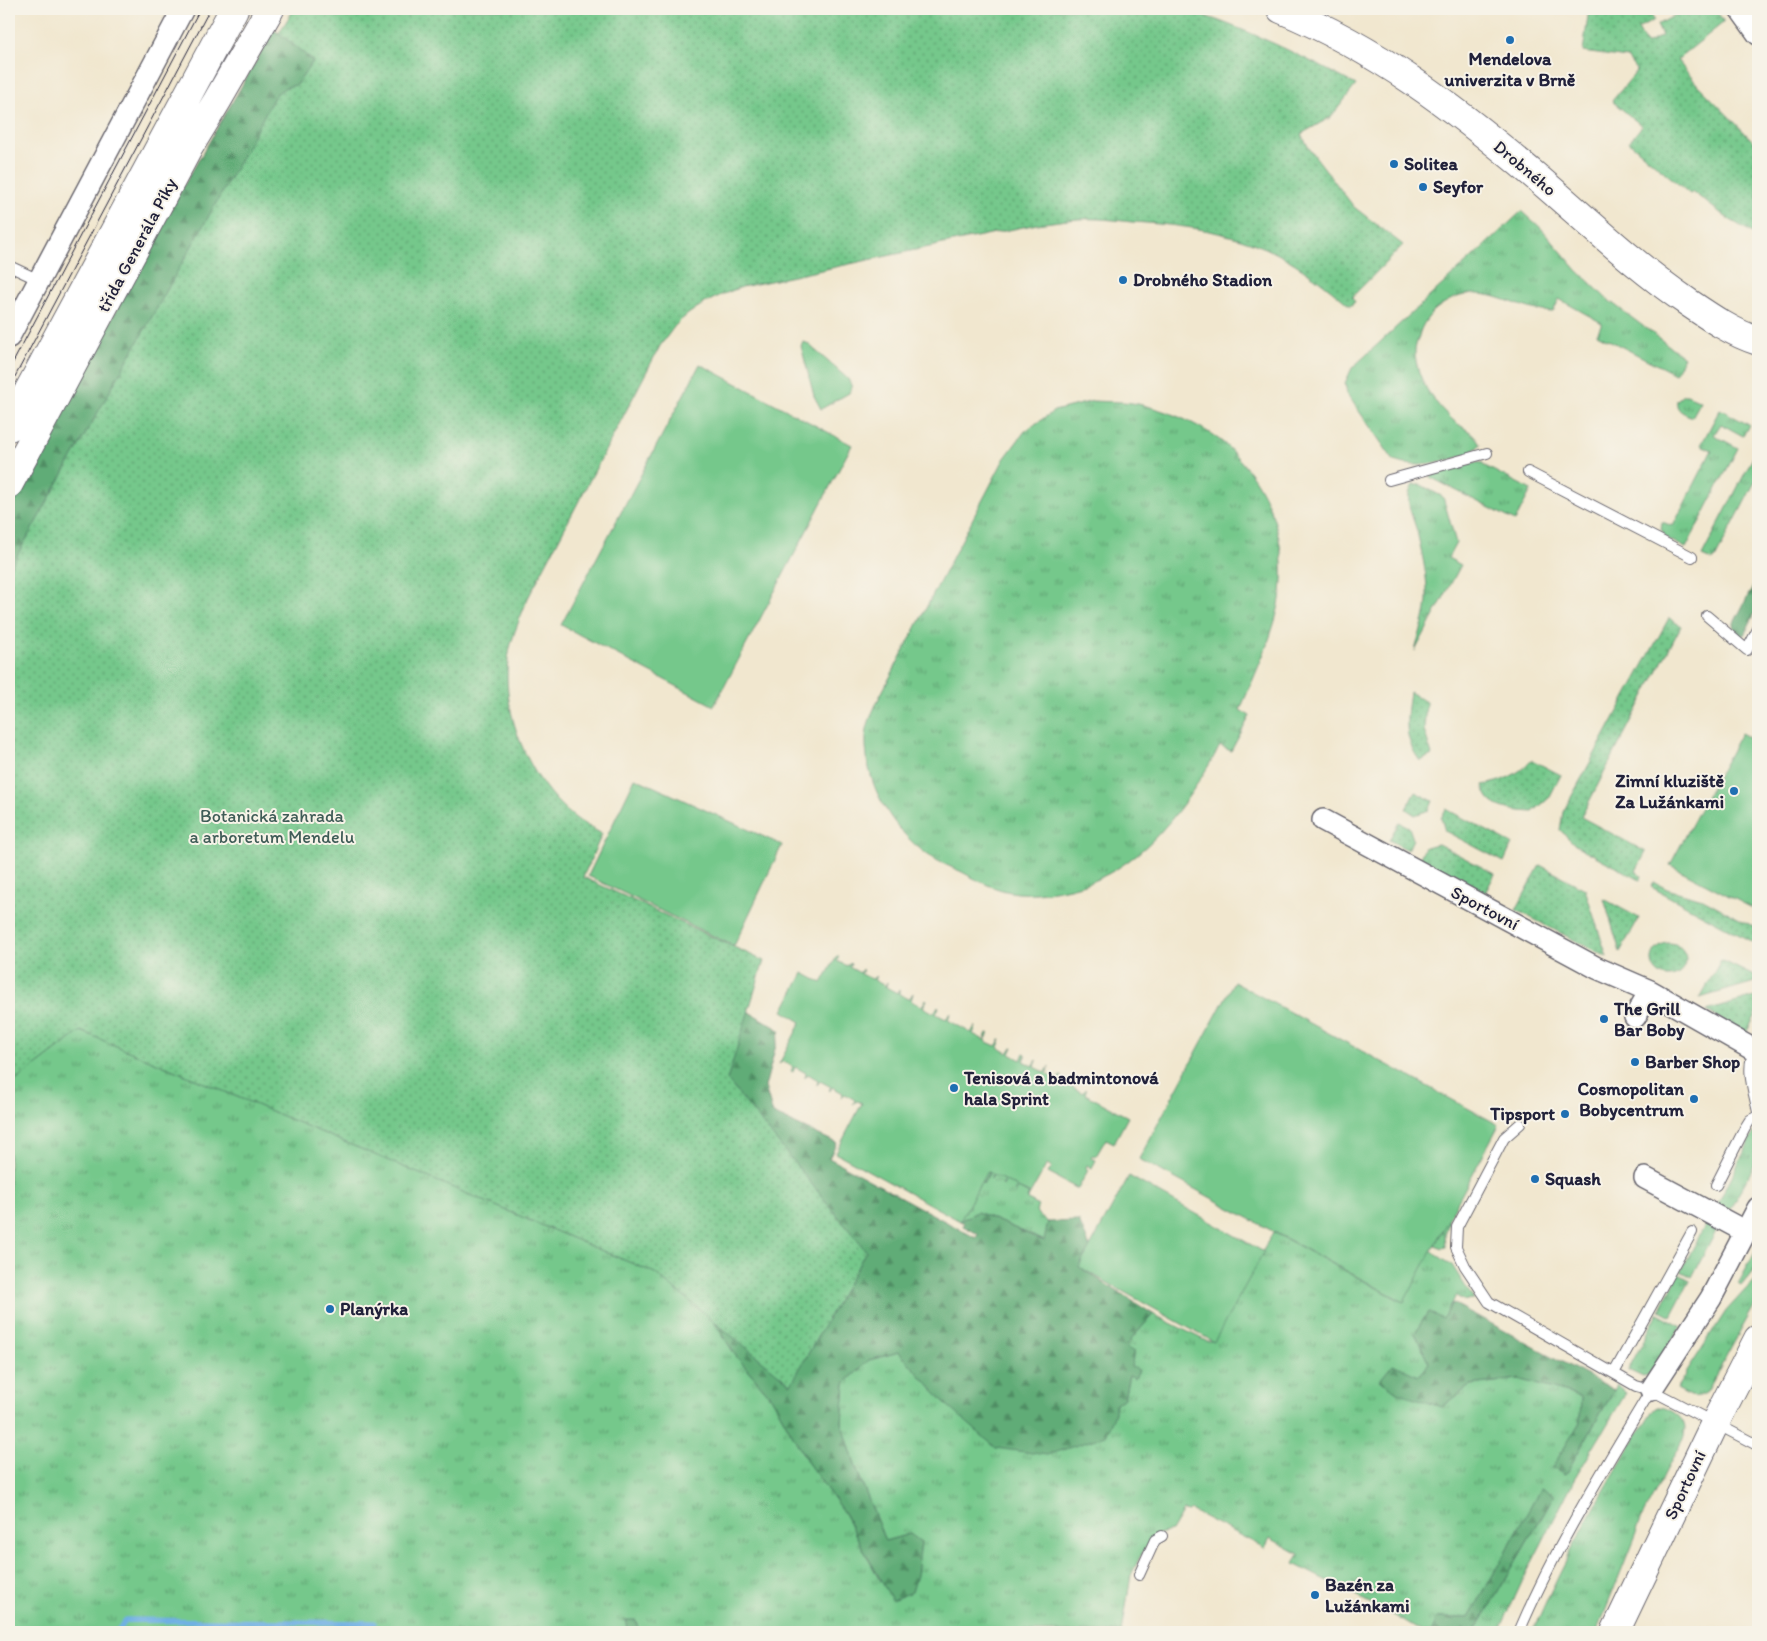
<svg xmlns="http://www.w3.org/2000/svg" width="1767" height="1641" viewBox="0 0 1767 1641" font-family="Itim,sans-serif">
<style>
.grass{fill:url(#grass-tufts);stroke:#4c7563}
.forest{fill:url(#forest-firs);stroke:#416759}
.park{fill:url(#park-dots);stroke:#4c7563}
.pitch{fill:#75c88b;stroke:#4c7563}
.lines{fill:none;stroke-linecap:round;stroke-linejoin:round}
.stream{stroke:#6fb0e3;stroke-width:5.5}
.lane-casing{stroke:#6a676f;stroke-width:12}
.street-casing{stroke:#6a676f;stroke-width:24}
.secondary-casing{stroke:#6a676f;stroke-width:30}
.lane{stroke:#fff;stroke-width:10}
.street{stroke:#fff;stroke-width:21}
.secondary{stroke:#fff;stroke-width:28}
.tram{stroke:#22223b;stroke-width:1}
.poi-dot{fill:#1f6fb2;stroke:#f7f3e8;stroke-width:2}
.labels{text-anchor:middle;stroke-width:4;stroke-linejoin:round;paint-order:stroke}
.poi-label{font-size:18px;font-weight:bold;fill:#22223b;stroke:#f7f3e8;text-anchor:start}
.street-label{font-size:18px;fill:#22223b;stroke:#f7f3e8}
.park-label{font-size:18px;fill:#3f5c57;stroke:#f7f3e8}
</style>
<defs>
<pattern id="grass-tufts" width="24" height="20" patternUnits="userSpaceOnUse" patternTransform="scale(1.25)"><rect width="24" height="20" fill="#75c88b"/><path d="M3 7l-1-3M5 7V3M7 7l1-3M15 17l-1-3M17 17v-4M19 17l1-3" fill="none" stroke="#60a273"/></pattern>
<pattern id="forest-firs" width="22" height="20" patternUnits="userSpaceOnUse" patternTransform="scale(1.25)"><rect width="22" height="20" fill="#60ac77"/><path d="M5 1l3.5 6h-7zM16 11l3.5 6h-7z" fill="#4f8c63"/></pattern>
<pattern id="park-dots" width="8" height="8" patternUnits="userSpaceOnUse" patternTransform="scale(1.25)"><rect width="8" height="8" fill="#75c88b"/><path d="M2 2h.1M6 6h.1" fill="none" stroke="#60a273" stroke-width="1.8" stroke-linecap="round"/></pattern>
</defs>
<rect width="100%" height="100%" fill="#f7f3e8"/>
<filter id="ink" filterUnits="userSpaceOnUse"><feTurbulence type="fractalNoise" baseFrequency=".02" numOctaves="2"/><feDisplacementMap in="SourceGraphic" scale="10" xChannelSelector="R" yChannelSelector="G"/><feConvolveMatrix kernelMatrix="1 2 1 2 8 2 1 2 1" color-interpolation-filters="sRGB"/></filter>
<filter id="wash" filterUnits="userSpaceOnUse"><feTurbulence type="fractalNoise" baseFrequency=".0096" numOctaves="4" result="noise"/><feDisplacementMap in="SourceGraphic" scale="20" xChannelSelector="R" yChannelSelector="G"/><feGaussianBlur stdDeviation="1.12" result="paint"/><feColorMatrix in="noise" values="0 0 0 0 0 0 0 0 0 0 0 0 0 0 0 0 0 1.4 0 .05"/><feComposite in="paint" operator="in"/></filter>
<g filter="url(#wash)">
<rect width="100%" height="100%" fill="#f1e7cf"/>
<path class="grass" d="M1522,211l19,17 36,42 30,29 77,58 -9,17 -78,-40 5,-11 -43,-24 -6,13c-41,-1 -70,-36 -113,-6 -9,6 -19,19 -21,30 -2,5 -4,11 -4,15 0,14 7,32 15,43 6,9 14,18 23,26 10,9 21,11 27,24 -7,13 -48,21 -62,21 -8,0 -16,-1 -24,-4l-47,-67 -2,-11 7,-15z
M1683,395h4l14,6 -9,16c-8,-4 -17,-6 -15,-17z
M1093,401c14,1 31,0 45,3 28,6 60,19 83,37 6,4 11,11 16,16 34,36 50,86 44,136 -5,38 -26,81 -41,117l10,6 -19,35 -11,-5c-29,51 -65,106 -120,132 -21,10 -59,17 -82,15 -21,-2 -38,-11 -56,-21 -11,-5 -24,-10 -34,-17 -38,-27 -64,-73 -62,-119 1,-13 7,-25 12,-36l126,-241 21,-28 29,-20z
M1720,409l29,16 -6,11 -22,-12 -7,11 24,13 -52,100 -20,-10 -5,-9 1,-7 11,4 39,-76 -11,-5z
M1758,448v28l-43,83 -4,1 -9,-4z
M1476,462l7,1v2l48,25 -16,31 -85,-44 1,-2z
M1413,485h8l22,12 13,46 -8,15 13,7 -46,86c3,-14 9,-28 11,-42 4,-22 -3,-51 -8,-73 -3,-17 -16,-35 -5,-51z
M81,1031l574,242 57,46 24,37 36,42 36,65 36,50 35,66 31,-45 -25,7 -29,-73 -14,-45 3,-40 24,-23 30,-8 48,53h168l9,-7 5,-23 10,-4 -9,-4 -5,-20 28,-33 53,27h8l59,-109 130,70 28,-51 21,14 22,35 -9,1 -9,-5 -13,24 -15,-8 -13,21 14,30 -11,13 24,31 29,-22 47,-6 63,18 -1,25 -27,46 12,7 52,-90 9,8 -52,87 -52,102 -23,50h-24l79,-137 -13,-6 -72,129h-32l-5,14h-10l-27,-16 -101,-52 5,-10 -29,-16 -5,10 -75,-38 -2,2 -5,-1 -12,20 -12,3 -16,17 -12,24 -9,57h-1113v-546z
M1758,1129v30l-33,59 -8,-13 38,-74z
M987,1171l2,1 -6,12 7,-12 2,2 -1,5 2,-5 11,6 -2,5 4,-4 11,6 -1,5 2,-4 11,6 -1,6 11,6 -3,5 3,5 9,6 -3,19 -68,-29 -17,9z
M1710,1216l11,6 -29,55 -11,-6z
M1448,1219l1,3 -4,12 1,13 -3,1 -8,-3z
M1758,1247v18l-17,21 -3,-2z
M1679,1274l11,6 -19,36 -11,-6z
M1758,1276v23l-51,93c-12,9 -20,3 -31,-3l50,-78z
M1658,1313l24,13 -34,50 -5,1 -15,-7z
M1657,1407c9,-1 24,8 27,17 2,5 0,9 0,13l-40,76 -47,119h-64c33,-78 75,-151 120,-222z"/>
<path class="forest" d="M274,30l5,3 34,28 -16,24 -11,2 -11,8 -34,64 -232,411v-61l168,-312z
M1758,576v31l-16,32 -6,-4 -3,-10z
M748,1011l32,19 -15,57 8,27 64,29 -8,15 147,80 2,-4 -15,-8 1,-3 -4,-2 17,-9 67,29 4,-19 31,-1 11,26 -11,20 74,47 -28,33 9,5 -3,15 8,3 -4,8 -6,-3 -5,23 -9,7v8l-10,23 -58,19 -51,-7 -49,-43 -48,-53 -30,8 -24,23 -3,40 14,45 29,73 25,-7 11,8 -4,33 -5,17 -20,8 -25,-44 -23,-43 -36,-50 -36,-65 -36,-42 -24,-37 79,65 75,-133 -139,-171z
M1453,1303l161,87 -49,85 -13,-7 28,-46 1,-25 -63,-18 -47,6 -29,22 -45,-15 -17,-12 13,-16 25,12 11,-13 -14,-30 13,-21 15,7z
M1541,1488l13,7 -79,137h-43l5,-14h32z
M625,1620h11l3,12h-11z"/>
<path class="park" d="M294,9h888c61,17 118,46 174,76l-25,32 -30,17 8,14 45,59 49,38 -51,52 3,5 -5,4c-23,-20 -47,-39 -74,-53 -45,-22 -94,-28 -144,-31 -17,-2 -36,-4 -53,-3 -14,1 -28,3 -42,5l-295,63c-25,9 -50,20 -68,40 -5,6 -9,13 -14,19l-133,254c-5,14 -12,29 -16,44 -15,57 15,135 62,172 8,7 19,12 29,18l-19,43 181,84 -37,119 139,171 -75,133 -136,-111 -574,-242 -72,55v-516l232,-411 34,-64 11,-8 11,-2 16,-24 -34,-28z
M1589,9h59l6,11 -16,9 8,15 16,-8 -5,-11 30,-16 2,3 3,-1 -1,-2h24l9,13 -47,38 20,24 57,58 4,-4v98l-31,-18 -34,-26 -3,2 -61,-52 13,-16 -30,-25 25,-30 -10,-13 -44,-6z
M1669,618l12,8 -100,191 65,35 -10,19 6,5 -2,4 -65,-35 -15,-15 3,-18z
M1410,692l16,10 -2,28 8,25 -12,6c-17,-23 -14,-41 -10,-69z
M1532,760l29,15 -12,23 -16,14c-15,-1 -38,-2 -46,-16 -2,-3 -3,-8 -4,-11 19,-3 36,-11 49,-25z
M1415,792l18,9 -4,9 -14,5 -9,-6z
M1446,809l66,35 -8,18 -59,-31 -4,-13z
M1399,822l10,5 4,12 -5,11 -19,-10z
M1438,844l57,30 -10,19 -65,-36 5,-10z
M1540,865l45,24 22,68 -91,-47z
M1654,882l13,7 36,10 55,30v16l-107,-58z
M1604,899l35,19 -19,34z
M1652 960a17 17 0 1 1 34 0a17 17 0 1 1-34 0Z
M1721,960l37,18v3l-58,17z
M1758,996v15l-12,22 -40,-22z"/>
<path class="pitch" d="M803,342l4,1 41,36 4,8 -3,6 -28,16 -7,-13 -13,-50z
M700,364l152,81 -138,261 -153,-81z
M1741,733l17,9v169l-88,-46z
M635,778l147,67 -48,101 -146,-70z
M837,956h2l-2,5 10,5 3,-4 1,1 -2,4 11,6 2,-4 1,1 -2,4 11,5 4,-3 -2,4 11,6 2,-4 -1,5 11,6 2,-4v5l10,5 4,-6 -2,8 11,5 4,-7 1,1 -4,7 11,6 4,-7 1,1 -3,7 10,5 4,-6h1l-3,7 23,13 4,-7 1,1 -3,7 11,6 3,-7h2l-4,8 11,5 4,-6h1l-3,7 10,6 4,-6h1l-3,7 11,6 3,-7 2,1 -3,7 10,5 4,-6 -2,7 10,6 4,-6 -2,7 11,6 2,-4h2l-2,5 10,5 3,-3h1l-2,4 11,6 2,-4 1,1 -1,4 43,23 -14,26 -8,-4 -10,17 -3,-1 -2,3 5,2 -4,8 -5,-3 -1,3 2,2 -10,19 -30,-16 4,-6 -5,-3 -19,34h-1l2,-5 -11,-5 -2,4 -2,-1 3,-4 -11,-6 -3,5 -1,-1 2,-5 -11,-5 -2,4 1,-5 -2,-2 -8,12 7,-12 -2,-1 -27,50 -124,-68 26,-50 -5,-2 -4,3 2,-4 -10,-6 -4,4 2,-5 -11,-6 -2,4 -1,-1 2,-3 -11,-6 -3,4 1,-5 -10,-6 -3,4 1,-5 -11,-6 -2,5 -2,-1 2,-4 -10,-6 -4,3 22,-42 -18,-11 20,-38 19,10z
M1234,982l265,143 -95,177 -265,-143z
M1129,1176l135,76 -50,90 -135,-75z"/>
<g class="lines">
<path class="stream" d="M117,1632l9,-12 248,3"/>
</g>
</g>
<g filter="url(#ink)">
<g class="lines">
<defs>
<path id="lane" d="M165,9l14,7
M9,266l30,14
M1528,472l164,85
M1389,480l98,-27
M1707,616l40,34 11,-21
M1756,1048c-12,18 -2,44 2,64
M1520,1124l-16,14 -47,89 -1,20 9,19 24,36 147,84 15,4 104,54h3
M1716,1185l29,-57 5,-8 8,-4
M1614,1373l78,-141
M1139,1575l16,-35 7,-4
M1519,1632c36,-85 85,-163 132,-242"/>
<path id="street" d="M1740,9l18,25
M9,337l174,-328
M1323,820l274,148 53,23 104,59
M1635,1017l15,-26
M1645,1178l101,54
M1651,1390l60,-92 47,-90"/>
<path id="secondary" d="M1281,9c96,40 174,99 253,166 51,43 99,90 155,128 22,15 44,30 69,38
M9,427l225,-418
M9,484l180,-337 28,-46 53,-92
M1615,1632l100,-209 43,-84"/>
</defs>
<use href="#lane" class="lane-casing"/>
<use href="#street" class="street-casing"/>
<use href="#secondary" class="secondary-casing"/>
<use href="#lane" class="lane"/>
<use href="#street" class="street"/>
<use href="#secondary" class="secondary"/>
<path class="tram" d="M9,370l191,-361
M9,388l201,-379"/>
</g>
</g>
<g class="poi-dot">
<circle cx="1510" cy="40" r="5"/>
<circle cx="1394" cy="164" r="5"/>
<circle cx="1423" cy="187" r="5"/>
<circle cx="1123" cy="280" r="5"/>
<circle cx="1734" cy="791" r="5"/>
<circle cx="1604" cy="1019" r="5"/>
<circle cx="1635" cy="1062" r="5"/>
<circle cx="954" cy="1088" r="5"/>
<circle cx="1694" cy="1099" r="5"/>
<circle cx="1565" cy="1114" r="5"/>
<circle cx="1535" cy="1179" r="5"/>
<circle cx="330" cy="1309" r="5"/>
<circle cx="1315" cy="1595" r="5"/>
</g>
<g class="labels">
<g class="poi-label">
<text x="1510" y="65" text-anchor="middle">Mendelova<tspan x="1510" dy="21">univerzita v Brně</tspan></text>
<text x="1404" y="170">Solitea</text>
<text x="1433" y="193">Seyfor</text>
<text x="1133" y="286">Drobného Stadion</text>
<text x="1724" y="787" text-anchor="end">Zimní kluziště<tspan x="1724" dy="21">Za Lužánkami</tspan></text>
<text x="1614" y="1015">The Grill<tspan x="1614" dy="21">Bar Boby</tspan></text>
<text x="1645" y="1068">Barber Shop</text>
<text x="964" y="1084">Tenisová a badmintonová<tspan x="964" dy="21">hala Sprint</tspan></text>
<text x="1684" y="1095" text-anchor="end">Cosmopolitan<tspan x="1684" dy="21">Bobycentrum</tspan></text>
<text x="1555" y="1120" text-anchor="end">Tipsport</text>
<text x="1545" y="1185">Squash</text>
<text x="340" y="1315">Planýrka</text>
<text x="1325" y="1591">Bazén za<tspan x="1325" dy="21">Lužánkami</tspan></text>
</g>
<g class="street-label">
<text transform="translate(1525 168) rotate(40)" y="6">Drobného</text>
<text transform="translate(137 245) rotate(-62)" y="6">třída Generála Píky</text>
<text transform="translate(1485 908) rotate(28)" y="6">Sportovní</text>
<text transform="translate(1685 1485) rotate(-65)" y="6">Sportovní</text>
</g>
<g class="park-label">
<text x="272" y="822">Botanická zahrada<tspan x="272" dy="21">a arboretum Mendelu</tspan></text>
</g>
</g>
<rect width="1767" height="1641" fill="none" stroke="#f7f3e8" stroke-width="30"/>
</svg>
